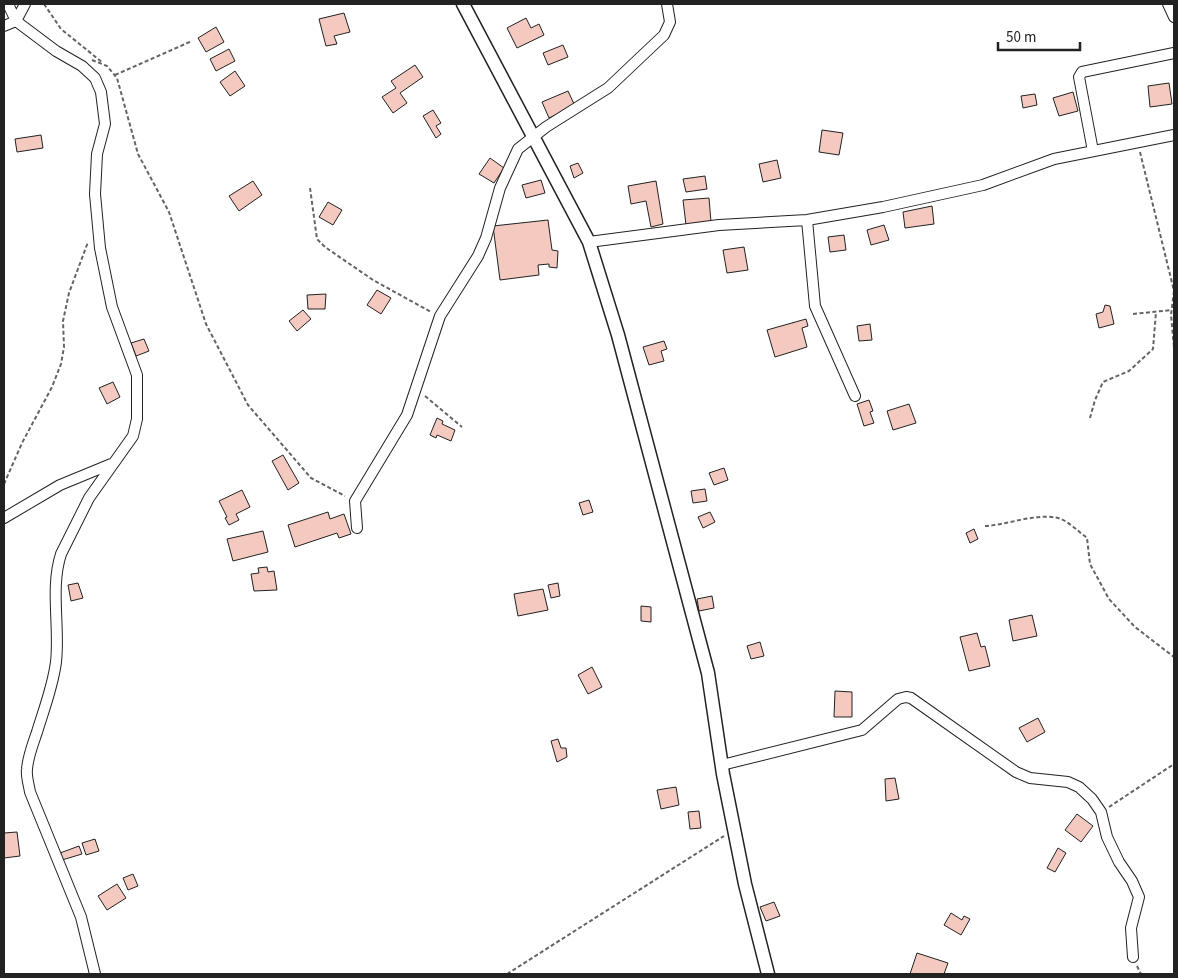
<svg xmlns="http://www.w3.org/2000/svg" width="1178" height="978" viewBox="0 0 1178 978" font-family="'Source Sans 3',sans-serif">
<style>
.building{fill:#f3c9c0;stroke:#222}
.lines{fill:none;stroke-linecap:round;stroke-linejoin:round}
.minor-casing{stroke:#222;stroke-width:12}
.tertiary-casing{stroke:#222;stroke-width:15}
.path{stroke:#646464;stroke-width:2;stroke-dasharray:4 2.5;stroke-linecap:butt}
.minor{stroke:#fff;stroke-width:10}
.tertiary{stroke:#fff;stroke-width:12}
</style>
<rect width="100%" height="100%" fill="#fff"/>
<path class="building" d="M344,13l6,19 -16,4 3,8 -11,2 -7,-27z
M526,18l5,10 8,-4 5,11 -27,13 -10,-20z
M216,27l8,15 -18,10 -8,-14z
M563,45l5,12 -20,8 -5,-12z
M229,49l6,12 -19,10 -6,-12z
M415,65l8,12 -23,16 7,10 -14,10 -11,-16 14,-9 -5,-7z
M235,71l10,15 -15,10 -10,-14z
M1169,83l3,21 -22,3 -2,-21z
M568,91l7,15 -26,12 -7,-16z
M1073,92l5,19 -19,5 -6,-18z
M1035,94l2,11 -14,3 -2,-12z
M433,110l8,13 -5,3 5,8 -5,4 -13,-22z
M822,130l21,3 -4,22 -20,-3z
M41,135l2,13 -26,4 -2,-13z
M490,158l14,10 -10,15 -15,-9z
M777,160l4,18 -18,4 -4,-18z
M578,163l5,10 -9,5 -4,-12z
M705,176l2,13 -21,3 -3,-13z
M541,180l4,13 -19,5 -4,-13z
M253,181l9,14 -23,16 -10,-15z
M656,181l7,43 -12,3 -5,-26 -15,3 -3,-18z
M709,198l2,24 -25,3 -3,-25z
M328,202l14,8 -9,15 -14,-8z
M932,206l2,18 -29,4 -2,-16z
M548,220l4,30 6,1 -1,17 -8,-1v-3l-11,1 1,10 -39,5 -7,-54z
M884,225l5,15 -18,5 -4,-15z
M844,235l2,15 -16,2 -2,-15z
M744,247l4,23 -21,3 -4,-23z
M377,290l14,8 -10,16 -14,-9z
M326,294l-1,15h-17l-1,-14z
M1105,305l5,1 4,18 -15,4 -3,-14 7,-2z
M303,310l8,9 -14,12 -8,-10z
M806,319l2,7 -6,2 5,19 -32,10 -8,-27z
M870,324l2,16 -13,1 -2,-15z
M144,339l5,12 -13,5 -5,-13z
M664,341l3,8 -6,2 3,10 -15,4 -6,-18z
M113,382l7,15 -13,7 -8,-16z
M869,400l4,11 -3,1 4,11 -10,3 -7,-22z
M909,404l7,19 -23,7 -6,-19z
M437,418l6,3 -1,3 13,6 -4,11 -14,-6 -1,3 -6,-3z
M283,455l16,28 -11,7 -16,-29z
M724,468l4,12 -14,5 -5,-12z
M705,489l2,12 -14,2 -2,-12z
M242,490l8,17 -14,7 3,6 -10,5 -4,-7 2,-1 -8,-16z
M589,500l4,12 -10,3 -4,-12z
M328,512l2,7 14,-5 7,20 -12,4 -2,-5 -42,14 -7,-22z
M710,512l5,10 -12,6 -5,-11z
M974,529l4,10 -8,4 -4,-10z
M263,531l5,21 -35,9 -6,-22z
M267,567l1,5 6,-1 3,19 -23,1 -3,-17 8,-1 -1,-5z
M78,583l5,15 -12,3 -3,-16z
M558,583l2,13 -9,2 -3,-13z
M543,589l5,21 -30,6 -4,-22z
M712,596l2,12 -15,3 -2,-12z
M641,606l10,1v15l-10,-1z
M1032,615l5,21 -24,5 -4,-21z
M977,633l4,14 4,-1 5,20 -21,5 -9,-34z
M760,642l4,14 -13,3 -4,-13z
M592,667l10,20 -14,7 -10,-19z
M835,691l17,1v25h-18z
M1038,718l7,14 -18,10 -8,-14z
M558,739l3,9h5l1,9 -10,5 -6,-21z
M895,778l4,21 -13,2 -1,-22z
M676,787l3,18 -18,4 -4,-19z
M699,811l2,17 -11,1 -2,-17z
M1077,814l16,12 -12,16 -16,-12z
M17,832l3,24 -16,2v-25z
M95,839l4,12 -13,4 -4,-12z
M79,846l3,8 -20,6 -2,-7z
M1058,848l8,5 -11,19 -8,-4z
M133,874l5,12 -10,4 -5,-12z
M117,884l9,14 -19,12 -9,-14z
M774,902l6,14 -14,5 -6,-14z
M951,913l11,7 2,-4 6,3 -9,16 -17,-10z
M917,953l31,10 -4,11h-34z"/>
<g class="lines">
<defs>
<path id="minor" d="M8,4l8,17 40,30 26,15 13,12 6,14 4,32 -8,30 -2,40 5,54 12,59 25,68v44l-4,17 -44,62 -28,56c-11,34 -1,72 -5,108 -3,24 -12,47 -19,70 -4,12 -9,24 -10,37 -1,8 2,16 3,23l51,125 14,57
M1168,4l6,13
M4,26l12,-5 9,-17
M1093,151l-14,-74 3,-5 92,-19
M807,220l8,86 40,90
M589,242l130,-17 88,-5 76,-13 100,-22 71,-26 120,-24
M4,518l56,-33 51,-21
M357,528l-2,-27 52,-86 33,-99 38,-60 8,-18 14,-50 18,-39 28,-22 62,-39 56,-53 6,-13 -3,-18
M722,765l140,-35 36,-31 8,-2 5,1 105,74 14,6 38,4 11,5 13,12 9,13 6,25 12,25 13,19 7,16 -8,31 2,29"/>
<path id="tertiary" d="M463,4l126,238 29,93 90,338 15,101 22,110 23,90"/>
</defs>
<use href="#minor" class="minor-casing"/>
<use href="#tertiary" class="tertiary-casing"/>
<path class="path" d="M44,4l17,25 42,34
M92,60l15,6 10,12 21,76 31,58 37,112 42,81 63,73 34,18
M115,75l77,-34
M1140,152l34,139 -3,24 3,32
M310,188l7,51 8,8 48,33 58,32
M1133,314l39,-4
M425,396l37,31
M1090,418l5,-18 8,-18 26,-11 24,-22 3,-37
M4,484l18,-41 30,-56 9,-23 3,-17 -1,-26 6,-28 19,-51
M985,526c22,-1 50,-13 73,-8 9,2 21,14 29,20l3,26 19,35 26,28 39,30
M1109,807l65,-43
M1137,966l4,8
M507,974l217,-138"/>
<use href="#minor" class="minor"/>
<use href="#tertiary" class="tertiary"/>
</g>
<rect width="1178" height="978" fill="none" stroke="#222222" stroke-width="10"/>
<path d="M998 42v8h82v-8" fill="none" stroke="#222222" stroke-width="2.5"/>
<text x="1006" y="42" font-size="15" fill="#222222" stroke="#ffffff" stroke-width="4" paint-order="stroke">50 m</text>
</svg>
